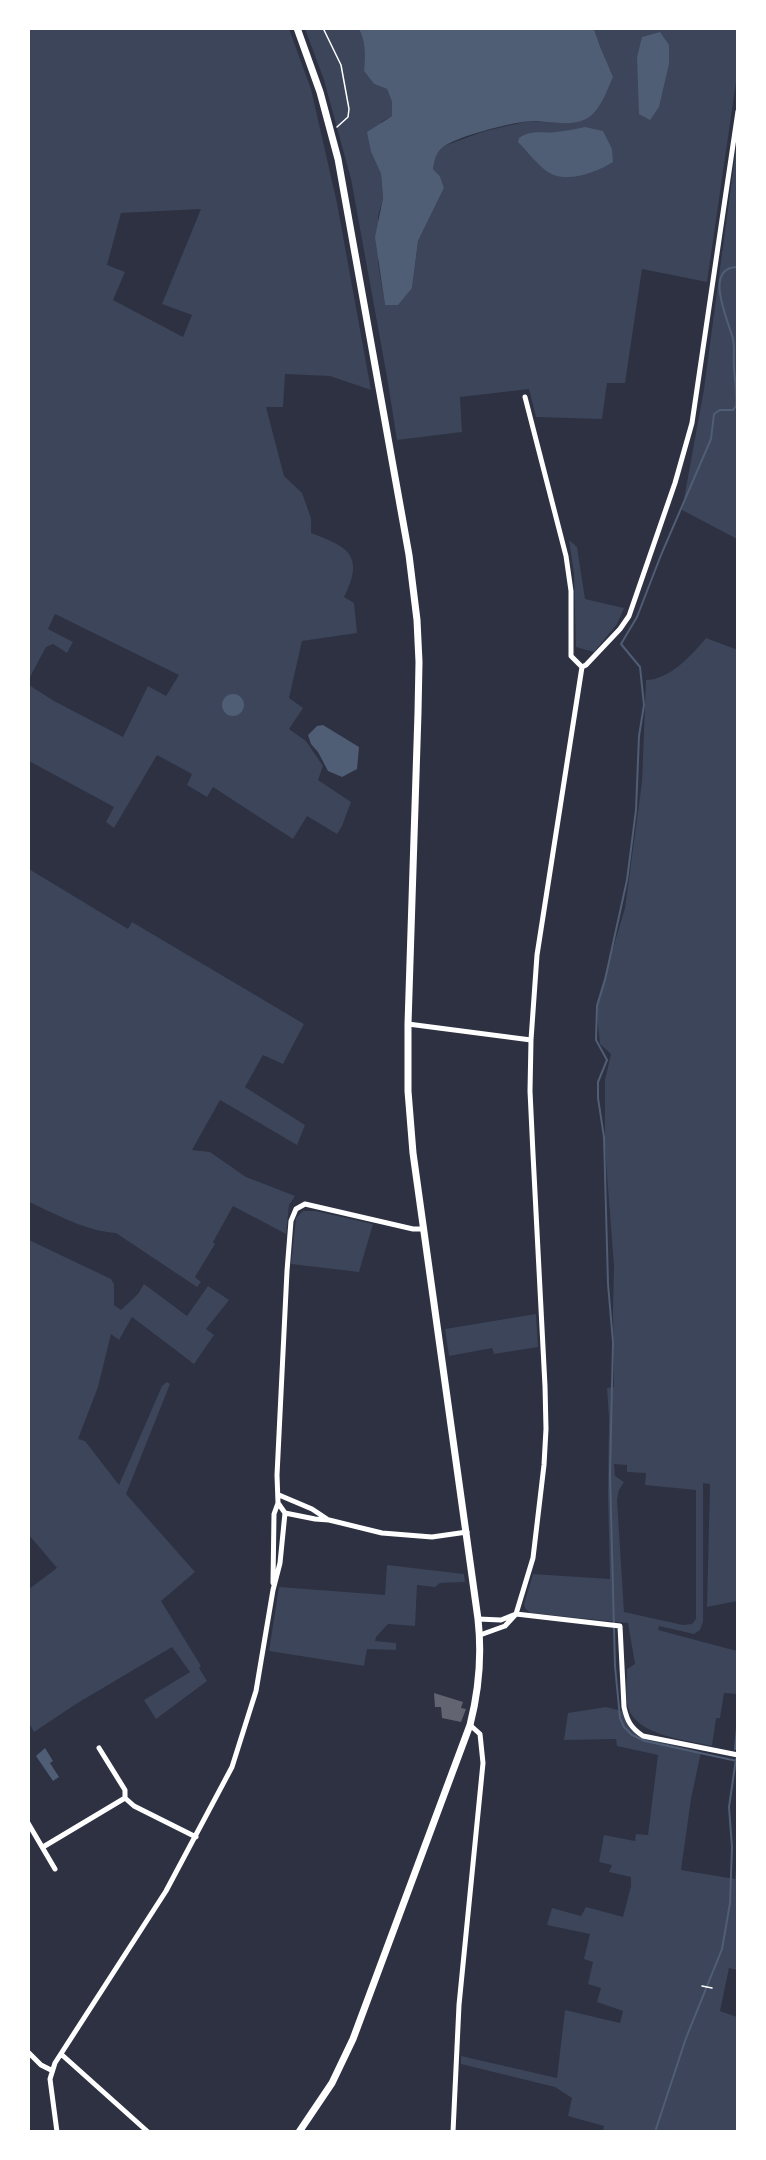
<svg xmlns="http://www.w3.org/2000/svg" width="766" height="2160" viewBox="0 0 766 2160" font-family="Quicksand,sans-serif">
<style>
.green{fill:#3c4559;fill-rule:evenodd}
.water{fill:#4f5d75}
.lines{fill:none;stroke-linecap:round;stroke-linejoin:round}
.stream{stroke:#4f5d75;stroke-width:2}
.building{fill:#626471}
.path{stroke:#fff;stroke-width:1.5}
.minor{stroke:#fff;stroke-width:5}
.tertiary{stroke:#fff;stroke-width:7}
</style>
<rect width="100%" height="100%" fill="#2d3142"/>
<path class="green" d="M29,29h260l22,60 26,114 34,187 -41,-14 -45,-2 -2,33h-17l18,69 18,17 9,25v15c37,14 54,22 33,64l10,6 3,30 -55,8 -13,57 14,10 -14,21 17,12 17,25 -5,14 33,22 -9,24 -5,8 -30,-18 -14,23 -80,-52 -6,10 -20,-12 5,-11 -35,-19 -43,73 -8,-6 8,-15 -85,-46v-76l25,16 69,36 25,-51 18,10 13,-21 -124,-61 -7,15 25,13 -6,11 -14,-9 -7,3 -17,32zM201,209l-39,95 30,11 -9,22 -70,-37 12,-28 -18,-7 14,-52z
M305,29h54c7,13 6,27 5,42l10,13 13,5 5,13v14l-11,6 -10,30 10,22 2,24 -5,18v47l7,42 27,-17 6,-47 26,-53 -4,-12 -7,-7 3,-15 8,-8 41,-15 44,-10 31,2 41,-74 -7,-20h143v46l-30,207 -65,-13 -17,114h-18l-5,36 -66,-2 -7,-28 -69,8 2,35 -65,8 -10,-63 -36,-198 -27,-99z
M737,141v398l-55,-29 22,-121z
M569,540l8,7 8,52 39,9 -7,16 -23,28 -18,-5 -2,-73z
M706,638l32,12 -1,951 -30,6 3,-123 -7,-1v139l-3,8 -6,4 -35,-8 -1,4 79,21v43l-13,-1 -4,25h-4l-4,28c-24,-6 -76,-10 -84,-39 -3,-11 -1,-27 -1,-38l8,-5 -7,-41 -98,-10 -5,-5 -1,-4 9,-30 77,5 -2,-85 1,-76 -2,-30 7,-1 -1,-74 1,-47 -9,-117v-69l6,-26 -11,-10 -4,-39 29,-97 17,-126 4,-102c23,0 46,-25 60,-42zM614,1464l13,1v7l19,1 -1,12 51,5v129l-4,5 -9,1 -59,-13 -7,-112 2,-10 5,-8 -9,-6z
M29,869l99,60 4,-7 172,102 -21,40 -20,-9 -18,32 60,38 -8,20 -77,-45 -28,50 18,2 36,25 49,19 -6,9 -3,29 -53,-28 -20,36 2,2 -20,33 6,5 -4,5 -81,-54c-31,-2 -60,-19 -87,-31z
M303,1211h12l58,13 -14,48 -68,-8 5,-46z
M29,1240l82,39 3,5v21l7,5 17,-16 6,-10 43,32 21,-30 21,14 -23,29 8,6 -20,29 -62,-47 -13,23 -8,-6 -13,53 -20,52 7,2 34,44 43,-99 5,-4 3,2 -44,110 69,78 -34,29 40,65 -2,2 8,13 -51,38 -12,-19 46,-28 -18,-25 -96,57 -42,28 -5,-9v-134l28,-21 -28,-33z
M536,1314l2,33 -44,7 -2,-6 -43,8 -4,-27z
M387,1565l77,9 1,8 -25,1 -5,4 -18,-2 -2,41 -27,-2 -12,13 -1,4 21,2v7l-29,-1 -3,17 -95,-15 10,-64 106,8z
M606,1707l16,4 8,16 22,13 49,12 -10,47 -10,71 54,9 2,-22v113l-8,-2 -9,43 17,6v114h-134l1,-5 -36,-10 4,-18 -17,-11 -94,-23v-8l96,22 8,-68 55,13 3,-12 -26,-9 4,-14 -13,-4 5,-22 -9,-3 6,-25 -43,-9 5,-17 29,8 5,-9 37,10 8,-31v-9l-22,-5 3,-7 -13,-3 5,-27 31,6 1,-7 12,1 10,-80 -41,-9 -1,-7 -52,1 4,-27z"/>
<path class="water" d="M359,29h235l7,20 12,28c-6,13 -13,35 -27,42 -15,8 -39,2 -55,2 -18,1 -77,16 -89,27 -7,6 -7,12 -9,21l7,7 4,12 -26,53 -6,47 -14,17h-13l-10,-68 8,-39 -2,-24 -10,-22 -4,-20 25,-16v-14l-5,-13 -13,-5 -10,-13c1,-15 2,-29 -5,-42z
M660,32l9,13v19l-10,43 -9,13 -11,-6 -2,-57 5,-20z
M585,127l18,4 9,18 1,13c-18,11 -49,23 -68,8 -10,-8 -18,-19 -27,-28l1,-4c13,-9 23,-4 37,-6 10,-1 19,-3 29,-5z
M222 705a11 11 0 1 1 22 0a11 11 0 1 1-22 0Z
M323,725l36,22 -2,22 -15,8 -14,-6 -10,-19 -7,-8 -3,-9 9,-9z
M45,1748l8,13 -3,2 9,14 -6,4 -17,-25z"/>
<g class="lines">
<path class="stream" d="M735,1749l3,-32
M737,1761l-92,-20 -13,-6 -8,-8 -4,-9 -5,-52 -5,-192 3,-132 -5,-58 -4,-147 -6,-39v-16l9,-22 -11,-20 1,-34 8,-26 22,-100 9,-70 3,-74 5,-31 -4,-38 -19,-23 16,-27 24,-62 50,-116 3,-25 6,-4h13l3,-4c1,-13 -1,-25 -2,-38 -1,-9 1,-20 -1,-29 -4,-17 -31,-72 5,-72
M655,2132l31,-94 36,-89 8,-46 2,-56 -3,-40 7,-48"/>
</g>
<path class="building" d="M434,1693l29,9 -2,6 5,1 -5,13 -19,-4 -1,-11h-6z"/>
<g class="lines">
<path class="path" d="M323,28l18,37 8,44 -1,8 -11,10
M702,1986l10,2"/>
<path class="minor" d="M525,397l41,159 5,35v65l11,11
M582,667l4,-2 34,-36 9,-13 46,-133 17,-60 46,-312
M408,1024l123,16
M424,1229h-11l-108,-25 -9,5 -5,12 -4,50 -10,204 1,28 7,10 30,6 14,1 53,13 50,4 35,-5
M279,1495l33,14 15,10
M273,1583l1,-69 4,-11
M478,1619l23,1 15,-6 104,12 4,81c3,14 7,21 19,29l95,19
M480,1635l25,-9 11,-12 17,-56 11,-93 2,-36 -1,-43 -12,-232 -3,-63 1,-51 6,-85 45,-288
M99,1748l26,42v8
M28,1823l27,46
M43,1847l82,-49 9,8 62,31
M28,2052l13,13 10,5
M61,2054l87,78
M57,2132l-7,-53 5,-16 111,-172 66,-124 24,-76 17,-101 7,-27 5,-50
M453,2132l6,-127 24,-242 -3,-29 -10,-9"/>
<path class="tertiary" d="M297,28l23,64 18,67 71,396 8,65 2,42 -1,51 -10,311v67l5,62 65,466c4,36 1,71 -8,106l-117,314 -21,44 -33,49"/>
</g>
<rect width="766" height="2160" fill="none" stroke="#ffffff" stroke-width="60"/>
</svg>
